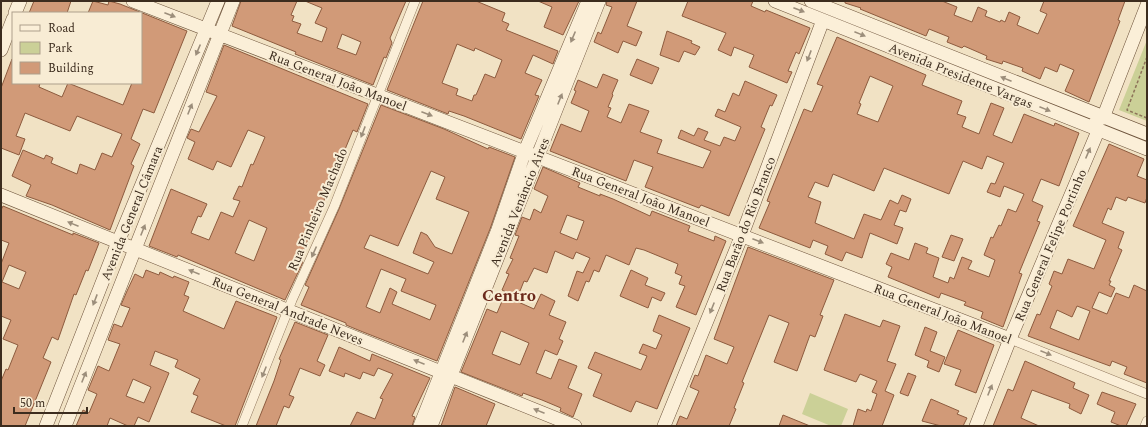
<svg xmlns="http://www.w3.org/2000/svg" width="1148" height="427" viewBox="0 0 1148 427" font-family="Spectral,serif">
<style>
.green{fill:#cbd097}
.building{fill:#d19a78;stroke:#8d5b3e;fill-rule:evenodd}
.lines{fill:none;stroke-linecap:round;stroke-linejoin:round}
.street-casing{stroke:#8d7359;stroke-width:10}
.secondary-casing{stroke:#6e543c;stroke-width:14}
.path{stroke:#8d7359;stroke-width:1.5;stroke-dasharray:3 2;stroke-linecap:butt}
.street{stroke:#fbefd8;stroke-width:9}
.secondary{stroke:#fbefd8;stroke-width:13}
.oneway{fill:#9c8e7b}
.labels{text-anchor:middle;stroke-width:4;stroke-linejoin:round;paint-order:stroke}
.street-label{font-size:13px;fill:#3c2c1e;stroke:#f8ecd4}
.district-label{font-size:17px;font-weight:bold;fill:#6b291b;stroke:#f8ecd4}
</style>
<rect width="100%" height="100%" fill="#f1e2c4"/>
<path class="green" d="M1147,40v81l-28,-11z
M810,393l38,16 -7,17h-10l-29,-12z"/>
<path class="building" d="M34,1h37l-4,12h-38z
M93,1l15,4 1,-4 11,3 67,27 -33,82 -11,-4 -12,30 9,5 -9,20 3,2 -24,64 -58,-25 -26,-9 5,-11 -19,-9 11,-26 21,9 2,-4 7,3 -2,5 26,11 3,-10 15,6 7,-17 10,4 10,-23 -45,-18 -7,15 -45,-18 -9,23 9,3 -6,16 -18,-7v-60l11,-29 1,24h27l-1,4 23,10 6,-14 55,22 9,-22h9v-70h-53z
M241,1h56l-6,14 3,1 -2,5 9,3 -4,9 25,9 5,-14 -12,-5 7,-15 -17,-7h101l-16,37 2,5 -6,15 -2,-1 -11,28 -78,-31 1,-2 -64,-26zM342,34l19,8 -5,13 -19,-7z
M423,1h53l29,12 -3,8 7,3 -3,6 52,21 -5,13 -20,-9 -8,18 17,7 -7,15 4,1 -18,43 -57,-23 -15,-5 -1,3 -61,-24zM457,44l17,7 1,-3 27,12 -7,18 -10,-4 -9,21h-2l-2,6 -16,-6 2,-6 -16,-6z
M538,1h41l-16,34 -19,-8 8,-20z
M607,1h30l-10,25 15,6 -6,14 -13,-5 -5,12 -24,-11 4,-10 3,2 11,-27 -6,-2z
M688,1h65l-2,5 14,6 1,-2 44,18 -11,26 -3,-2 -8,19 4,1 -5,11 -38,-16 5,-12 -20,-8 -3,9 -13,-6 8,-17 -44,-17z
M845,1h97l15,6 -3,8 18,7 6,-15 9,4 -2,5 15,6 1,-2 4,2 4,-10 11,5 -3,8 21,9 9,-20 -7,-3 4,-10h81l-7,19 2,1 -31,81 -24,-11 9,-21 -14,-6 -3,8 -12,-5 -5,12 -18,-8 1,-3 -20,-7 -1,3 -16,-5 1,-3 -23,-10 -2,2 -15,-6 2,-5 -20,-8 -3,7 -66,-27 1,-1 -16,-5z
M667,31l25,10 -1,2 9,4 -5,8 -11,-4 -5,11 -19,-7z
M837,37l89,38 -4,10 40,16 -5,13 9,3 -4,10 17,7 12,-31 13,5 -11,27 19,8 12,-29 30,12 1,-3 24,10 -20,53 -18,-7 -9,22 11,5 -6,15 3,1 -21,51 3,1 -19,53 -22,-9 2,-6 -19,-7 2,-3 -25,-9 -2,5 -51,-21 4,-10 -6,-3 5,-11 18,7 6,-17 13,5 -2,5 13,5 -6,19 15,6 2,-6 4,2 8,-22 10,4 -4,8 21,8 6,-17 -11,-5 7,-18 2,1 6,-13 2,1 7,-17 8,3 8,-18 -20,-8 -4,11 -13,-5 4,-9 4,1 9,-21 -17,-7 -5,13 -19,-8 -14,33 -65,-26 -10,23 -41,-17 -5,13 -13,-5 -7,15 13,5 -6,21 39,16 10,-25 17,6 9,-20 8,4 4,-9 9,4 -5,13 -6,-2 -6,15 9,3 -6,16 -27,-11 -8,25 -16,-6 -4,9 -17,-7 3,-8 -15,-6 -3,8 -51,-20 11,-26 -3,-1 3,-8 34,-84 8,3 11,-26 -6,-2zM870,76l23,10 -15,36 -21,-8 4,-10 -2,-1z
M224,45l144,59 -11,28 -4,-2 -47,114 -6,17 3,1 -18,38 -107,-45 -1,2 -28,-11 22,-57 36,15 -6,13 -3,-1 -7,17 18,7 12,-28 12,5 7,-16 -7,-2 6,-13 3,1 9,-23 2,1 12,-28 -17,-7 -17,37 -14,-6 -4,9 -25,-11 7,-17 -8,-4 4,-9 8,3 18,-36 -11,-4zM249,220l18,8 -13,33 -19,-8z
M637,59l22,9 -7,16 -22,-9z
M603,74l15,6 -6,14 1,1 -5,12 3,1 -4,9 14,6 8,-19 20,7 -9,21 22,8 -5,13 46,15 8,-17 -33,-13 3,-8 13,6 4,-8 10,4 -4,8 16,6 4,-9 11,4 6,-14 -26,-11 3,-7 7,3 8,-19 6,3 6,-15 32,14 -5,11 -2,-1 -9,22 4,2 -36,87 -28,-11 -2,3 -54,-21 8,-20 -19,-7 -8,21 -76,-30 11,-27 20,8 8,-21 -18,-8 5,-12 -2,-1 4,-10 19,8z
M381,105l63,24 44,20 1,-2 26,10 -25,72 -53,132 -74,-29 -17,-7v-2l-45,-18 8,-18 -4,-2 34,-76zM431,171l14,6 -9,22 33,13 -17,42 -17,-7 -8,-12 -6,-3 -8,21 21,9 -6,12 -64,-26 6,-13 28,11zM381,269l25,10 -5,12 35,14 -6,15 -38,-16 5,-12 -7,-4 -10,25 -14,-6z
M1109,144l35,15 -7,17 10,4v17l-2,6 -17,-6 -2,4 -10,-4 -5,13 -3,-2 -6,15 22,9 -6,16 4,2 -13,31h2l-2,4 6,3 -4,9 -12,-5 -7,16 15,6 9,-21 13,5 5,-13 13,6v92l-23,-9 3,-7 -15,-6 -2,5 -82,-30 9,-22 3,1 12,-29 -3,-2 5,-13 8,3 6,-15 26,10 12,-29 -33,-14zM1077,306l13,5 -11,29 -29,-12 7,-18 15,7z
M543,167l37,16 -2,4 22,9v-2l13,5 37,17 2,-5 38,15 -2,5 26,10 1,-5 11,5 -30,74 -20,-8 9,-21 -6,-2 3,-8 -7,-3 3,-9 -34,-14 -8,-2 -7,17 -23,-10 -7,17 -5,-2 -5,12 -3,-1 -8,20 -10,-5 9,-25 6,2 7,-15 -14,-6 -3,7 -18,-8 -8,22 -13,-5 -7,14 -3,-1 -8,20 18,8 7,-15 14,7 -6,14 17,7 -7,17 4,2 -6,14 -12,-5 -9,23 15,6 8,-20 18,7 -9,22 14,6 -9,23 -13,-6 1,-3 -19,-8 -19,-7 -1,3 -61,-24 26,-63 10,4 9,-21 -4,-2 7,-16 -3,-1 7,-14 -3,-1 9,-22 -4,-1 7,-18 8,3 4,-11 7,4 7,-17 -14,-7zM567,215l17,6 -7,19 -17,-7zM501,331l28,12 -9,22 -28,-11z
M3,206l70,29v-2l26,10 -11,28 -2,-1 -10,25 -2,-1 -16,46 -6,-3 -9,21 8,4 -26,64h-24v-45l5,-12 2,1 10,-25 -15,-6 8,-19 -10,-4v-52l8,-21 -8,-3v-30zM9,265l17,7 -7,17 -17,-7z
M951,235l12,4 -9,22 -12,-4z
M748,247l86,33 -14,35 3,1 -8,21 -5,-2 -13,36 -23,-9 15,-39 -20,-8 -27,67 2,1 -10,25 2,1 -7,17h-53l4,-10 7,3 12,-28 -9,-4 5,-12 3,1 8,-21 21,9 7,-17 -20,-8z
M146,270l13,5 1,-3 13,6 1,-2 15,6 -5,13 5,2 -6,14 41,18 12,-28 41,16 -42,109h-9l-35,-14 7,-16 -5,-2 7,-15 -25,-12 3,-7 -23,-9 -5,14 19,8 -20,49 -11,-5 -4,9h-6l-18,-8 -3,8h-31l7,-16 6,3 8,-19 -9,-4 10,-24 11,5 11,-27 -12,-4 6,-16 8,3 8,-19 -9,-3 6,-14 8,-17 8,4zM133,379l18,8 -7,16 -18,-7z
M631,270l17,8 -3,7 20,8 -4,8 -9,-4 -4,11 -28,-12z
M845,314l35,13 3,-7 17,6 -13,35 9,3 -11,27 9,4 -12,31h-29l5,-17 8,3 1,-3 4,2 6,-17 -5,-2 5,-11 -17,-7 -4,8 -32,-12z
M659,315l31,13 -33,81 -21,-8 -5,11 -38,-16 9,-22 -14,-6 7,-16 46,18 6,-14 -8,-3 4,-9 13,5 6,-14 -9,-4z
M295,322l33,13 -11,26 8,4 -5,11 -20,-8 -11,27 5,2 -5,11 -5,-2 -8,20h-20l18,-45 7,-21 -2,-1z
M925,327l12,5 -7,19 15,6 -6,15 -12,-5 2,-6 -14,-6z
M958,330l36,15 -18,48 -21,-8 6,-15 -17,-6z
M339,347l31,14 2,-7 58,24 -18,38 3,1 -3,9h-62l7,-14 18,7 8,-20 -3,-1 13,-24 -15,-6 -4,8 -11,-4 -3,7 -15,-6 -1,4 -15,-6z
M1025,361l50,22 -2,5 16,7 -8,19 -12,-6 1,-4 -38,-14 -11,28 18,8h-46l15,-37 5,2z
M908,373l8,3 -8,20 -8,-3z
M455,387l40,17 -9,22h-45z
M1102,392l34,12 -10,22h-5l-10,-4 4,-10 -18,-8z
M931,399l28,12 -2,3 10,4 -4,8h-22l-19,-5z
M783,415l27,11h-31z"/>
<g class="lines">
<defs>
<path id="street" d="M1010,339l137,55
M242,426l50,-126 42,-93 81,-206
M1145,426l2,-5"/>
<path id="secondary" d="M133,1l877,338
M775,1l372,148
M811,1l336,133
M15,13l5,-12
M1,50l12,-31
M1103,118l44,-113
M1,195l574,231
M46,426l72,-184 100,-241
M65,426l168,-425
M420,426l77,-194 28,-81 63,-150
M431,426l168,-425
M664,426l78,-191 81,-215
M976,426l34,-87 88,-208 -3,-4v-4"/>
</defs>
<use href="#street" class="street-casing"/>
<use href="#secondary" class="secondary-casing"/>
<path class="path" d="M1147,57l-20,53 20,8"/>
<use href="#street" class="street"/>
<use href="#secondary" class="secondary"/>
</g>
<defs><path id="oneway-solid" d="M-6-.8H1V-3.2L6.5 0L1 3.2V.8H-6Z"/></defs>
<g class="oneway">
<use href="#oneway-solid" transform="translate(799 10) rotate(21)"/>
<use href="#oneway-solid" transform="translate(170 15) rotate(21)"/>
<use href="#oneway-solid" transform="translate(860 34) rotate(22)"/>
<use href="#oneway-solid" transform="translate(573 37) rotate(113)"/>
<use href="#oneway-solid" transform="translate(198 50) rotate(113)"/>
<use href="#oneway-solid" transform="translate(809 56) rotate(111)"/>
<use href="#oneway-solid" transform="translate(1006 79) rotate(-158)"/>
<use href="#oneway-solid" transform="translate(560 99) rotate(-68)"/>
<use href="#oneway-solid" transform="translate(190 109) rotate(-68)"/>
<use href="#oneway-solid" transform="translate(1045 109) rotate(22)"/>
<use href="#oneway-solid" transform="translate(427 114) rotate(21)"/>
<use href="#oneway-solid" transform="translate(363 132) rotate(111)"/>
<use href="#oneway-solid" transform="translate(1088 153) rotate(-67)"/>
<use href="#oneway-solid" transform="translate(73 224) rotate(-158)"/>
<use href="#oneway-solid" transform="translate(143 230) rotate(-68)"/>
<use href="#oneway-solid" transform="translate(758 241) rotate(21)"/>
<use href="#oneway-solid" transform="translate(314 252) rotate(114)"/>
<use href="#oneway-solid" transform="translate(194 272) rotate(-158)"/>
<use href="#oneway-solid" transform="translate(95 300) rotate(111)"/>
<use href="#oneway-solid" transform="translate(712 308) rotate(112)"/>
<use href="#oneway-solid" transform="translate(465 337) rotate(-68)"/>
<use href="#oneway-solid" transform="translate(1046 353) rotate(22)"/>
<use href="#oneway-solid" transform="translate(419 362) rotate(-158)"/>
<use href="#oneway-solid" transform="translate(264 372) rotate(112)"/>
<use href="#oneway-solid" transform="translate(84 377) rotate(-68)"/>
<use href="#oneway-solid" transform="translate(990 390) rotate(-68)"/>
<use href="#oneway-solid" transform="translate(539 411) rotate(-158)"/>
</g>
<g class="labels">
<g class="street-label">
<text transform="translate(961 75) rotate(22)" y="5">Avenida Presidente Vargas</text>
<text transform="translate(338 80) rotate(21)" y="5">Rua General João Manoel</text>
<text transform="translate(641 196) rotate(21)" y="5">Rua General João Manoel</text>
<text transform="translate(519 202) rotate(-68)" y="5">Avenida Venâncio Aires</text>
<text transform="translate(317 209) rotate(-67)" y="5">Rua Pinheiro Machado</text>
<text transform="translate(131 213) rotate(-68)" y="5">Avenida General Câmara</text>
<text transform="translate(745 224) rotate(-69)" y="5">Rua Barão do Rio Branco</text>
<text transform="translate(1050 245) rotate(-67)" y="5">Rua General Felipe Portinho</text>
<text transform="translate(288 310) rotate(22)" y="5">Rua General Andrade Neves</text>
<text transform="translate(943 313) rotate(21)" y="5">Rua General João Manoel</text>
</g>
<g class="district-label">
<text x="509" y="301">Centro</text>
</g>
</g>
<rect width="1148" height="427" fill="none" stroke="#3c2c1e" stroke-width="4"/>
<rect x="12" y="12" width="130" height="72" fill="#f8ecd4" stroke="#ad9f8b"/>
<rect x="20" y="25" width="20" height="6" fill="#fbefd8" stroke="#ad9f8b"/>
<text x="48" y="32" font-size="12" fill="#3c2c1e">Road</text>
<rect x="20" y="42" width="20" height="12" fill="#cbd097" stroke="#ad9f8b"/>
<text x="48" y="52" font-size="12" fill="#3c2c1e">Park</text>
<rect x="20" y="62" width="20" height="12" fill="#d19a78" stroke="#ad9f8b"/>
<text x="48" y="72" font-size="12" fill="#3c2c1e">Building</text>
<path d="M14 407v6h73v-6" fill="none" stroke="#3c2c1e" stroke-width="2"/>
<text x="20" y="407" font-size="12" fill="#3c2c1e" stroke="#f8ecd4" stroke-width="3" paint-order="stroke">50 m</text>
</svg>
